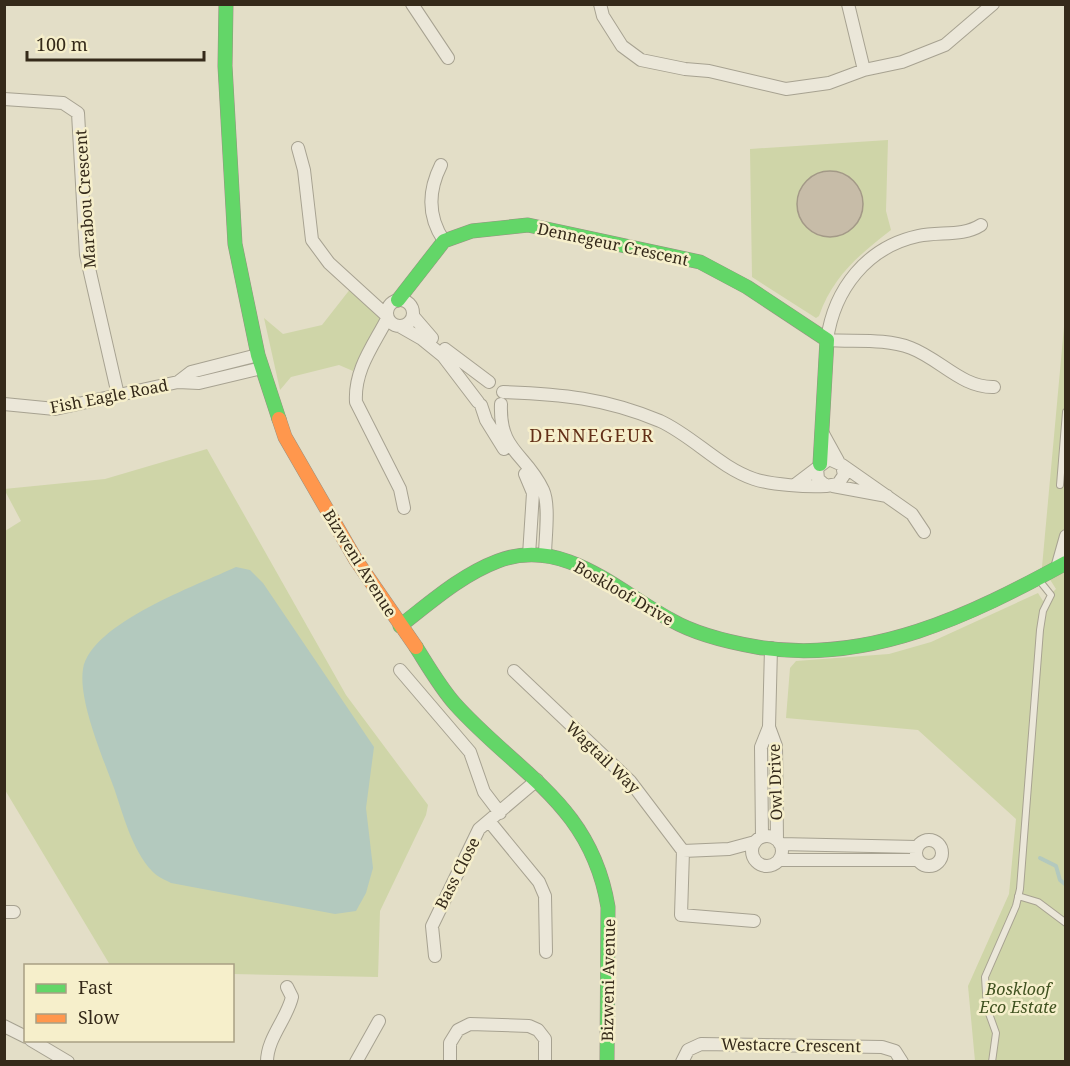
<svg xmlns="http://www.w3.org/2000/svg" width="1070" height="1066" viewBox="0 0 1070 1066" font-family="'Noto Serif',serif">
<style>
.green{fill:#cfd5a8}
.water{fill:#b3c9be}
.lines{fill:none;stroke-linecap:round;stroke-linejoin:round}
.stream{stroke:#b3c9be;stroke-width:4}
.building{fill:#c7bca8;stroke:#a39987;stroke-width:1.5}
.lane-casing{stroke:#a7a291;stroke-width:8}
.street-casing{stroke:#a7a291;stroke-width:14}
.fast-casing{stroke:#979181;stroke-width:15}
.slow-casing{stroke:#979181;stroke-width:15}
.lane{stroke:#ebe7d9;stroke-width:6}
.street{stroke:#ebe7d9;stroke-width:12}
.fast{stroke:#63d668;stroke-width:14}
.slow{stroke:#ff974d;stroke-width:14}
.labels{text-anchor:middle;stroke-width:5;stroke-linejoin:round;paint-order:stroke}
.street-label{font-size:16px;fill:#352a1a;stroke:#f6efcb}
.park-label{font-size:16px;font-style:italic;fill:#405220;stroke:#f6efcb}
.neighbourhood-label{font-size:18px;letter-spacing:1.5px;fill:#633018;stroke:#f6efcb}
</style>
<rect width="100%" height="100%" fill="#e3dec7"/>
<path class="green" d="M888,140l-2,71 5,19c-32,25 -58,46 -72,86l-3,2 -64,-41 -2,-128z
M351,288l28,26c4,20 -19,40 -26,57l-14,-6 -48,12 -11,13 -16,-72 19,16 39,-9z
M1065,316v745h-90l-7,-75 41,-92 7,-75 -98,-89 -132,-12 4,-50 6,-7 93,-7 42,-12 107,-49 5,8 13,-12 -14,-22z
M207,449l139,246 82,110 -2,10 -46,96 -2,66 -145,-3 -1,-8 -122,-1 -105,-175v-259l16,-10 -17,-32 101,-10z"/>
<path class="water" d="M236,567l14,3 13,13 111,164 -8,61 7,60 -7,25 -10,18 -21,3 -164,-31c-6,-3 -15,-7 -19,-12 -20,-21 -29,-57 -38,-83 -11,-30 -36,-88 -31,-119 8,-46 115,-84 153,-102z"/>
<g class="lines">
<path class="stream" d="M1040,858l16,8 4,14 6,5"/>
</g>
<path class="building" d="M797 204a33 33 0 1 1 66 0a33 33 0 1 1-66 0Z"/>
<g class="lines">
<defs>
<path id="lane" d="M1060,485l6,-73
M1018,896l20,6 28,21
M992,1062l4,-29 -9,-25 -2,-31 31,-71 4,-17 20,-259 3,-19 8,-16 -12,-15"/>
<path id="street" d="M412,4l36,54
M600,4l3,12 19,30 19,14 44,9 24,2 77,18 43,-6 35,-13 38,-8 43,-17 48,-41
M848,4l16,66
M4,99l59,4 15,10 8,142 32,140
M298,148l6,22 8,70 17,23 57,52
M441,165c-13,26 -14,51 3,76
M981,225c-19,12 -41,6 -63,11 -51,11 -84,53 -91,104 28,2 58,-2 84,8 29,11 51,40 83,39
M387 313a13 13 0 1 1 26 0a13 13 0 1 1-26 0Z
M413,316l19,22
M387,319c-14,27 -33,51 -31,83l44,87 4,19
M401,327l21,12 21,17 35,46
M445,349l44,33
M178,382l13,-10 67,-17
M503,392c58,2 102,6 157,29 33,15 59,46 94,58 18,6 53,8 72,7
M4,404l51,5 123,-27 21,1 63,-15
M501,404c-2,48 25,49 42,86 7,15 2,49 2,66
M481,405l5,15 18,29
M822,432l16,29
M842,465l70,49 12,18
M525,474l8,19 -4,62
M796,484l33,-25 13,6 2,10 -6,9 -12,2 -8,-7 -1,-11
M833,486l54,10
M1057,568l9,-32
M400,670l70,82 14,40 16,21
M514,671l116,110 53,70
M769,727l7,19 1,93
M489,821l50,61 6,14 1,56
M752 851a15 15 0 1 1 30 0a15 15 0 1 1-30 0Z
M762,837l-1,-90 8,-20 2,-79
M916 853a13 13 0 1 1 26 0a13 13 0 1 1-26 0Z
M780,844l137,3
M683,851l-2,64 73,6
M683,851l46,-2 26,-7
M779,860h139
M4,912h10
M435,956l-3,-30 47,-97 58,-49
M4,1026l22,11
M31,1040l37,22
M267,1062c0,-24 20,-43 25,-65l-5,-10
M356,1062l23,-41
M450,1062v-19l8,-13 12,-6 59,2 9,4 7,9v23
M682,1062l6,-12 13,-6 181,3 13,4 7,11"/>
<path id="fast" d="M226,4l-1,62 10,178 23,111 21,64
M398,300l46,-59 28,-10 56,-6 172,37 47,25 80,53 -7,124
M400,626c31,-24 61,-51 98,-65 66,-25 120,31 173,59 26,15 57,22 86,27 112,18 214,-32 309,-84
M416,647c12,19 24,40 39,57 63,70 136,100 153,203l-1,155"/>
<path id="slow" d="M279,419l6,18 71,123 60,87"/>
</defs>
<use href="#lane" class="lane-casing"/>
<use href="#street" class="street-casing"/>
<use href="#fast" class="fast-casing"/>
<use href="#slow" class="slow-casing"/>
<use href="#lane" class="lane"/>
<use href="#street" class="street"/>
<use href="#fast" class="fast"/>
<use href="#slow" class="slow"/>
</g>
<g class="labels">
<g class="street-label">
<text transform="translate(85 199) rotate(-94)" y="6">Marabou Crescent</text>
<text transform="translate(613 244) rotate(12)" y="6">Dennegeur Crescent</text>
<text transform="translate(109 396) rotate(-11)" y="6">Fish Eagle Road</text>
<text transform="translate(360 563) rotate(58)" y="6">Bizweni Avenue</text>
<text transform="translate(624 593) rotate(30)" y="6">Boskloof Drive</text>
<text transform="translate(603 757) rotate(44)" y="6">Wagtail Way</text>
<text transform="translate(775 782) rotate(-92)" y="6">Owl Drive</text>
<text transform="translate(457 873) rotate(-63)" y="6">Bass Close</text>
<text transform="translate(608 980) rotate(-89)" y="6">Bizweni Avenue</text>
<text transform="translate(791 1045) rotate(1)" y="6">Westacre Crescent</text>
</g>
<g class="park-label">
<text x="1018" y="995">Boskloof<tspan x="1018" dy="18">Eco Estate</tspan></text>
</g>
<g class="neighbourhood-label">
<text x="592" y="442">DENNEGEUR</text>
</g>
</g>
<rect width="1070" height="1066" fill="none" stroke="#352a1a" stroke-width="12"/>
<rect x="24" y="964" width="210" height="78" fill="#f6efcb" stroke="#a9a084" stroke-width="1.5"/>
<rect x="36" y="984" width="30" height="9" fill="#63d668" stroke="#a9a084" stroke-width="1.5"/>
<text x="78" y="994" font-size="18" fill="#352a1a">Fast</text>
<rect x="36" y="1014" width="30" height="9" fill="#ff974d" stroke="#a9a084" stroke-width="1.5"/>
<text x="78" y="1024" font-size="18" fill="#352a1a">Slow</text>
<path d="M27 51v9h177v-9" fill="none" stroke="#352a1a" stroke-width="3"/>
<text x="36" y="51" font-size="18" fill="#352a1a" stroke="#f6efcb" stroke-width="4.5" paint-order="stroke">100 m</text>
</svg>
